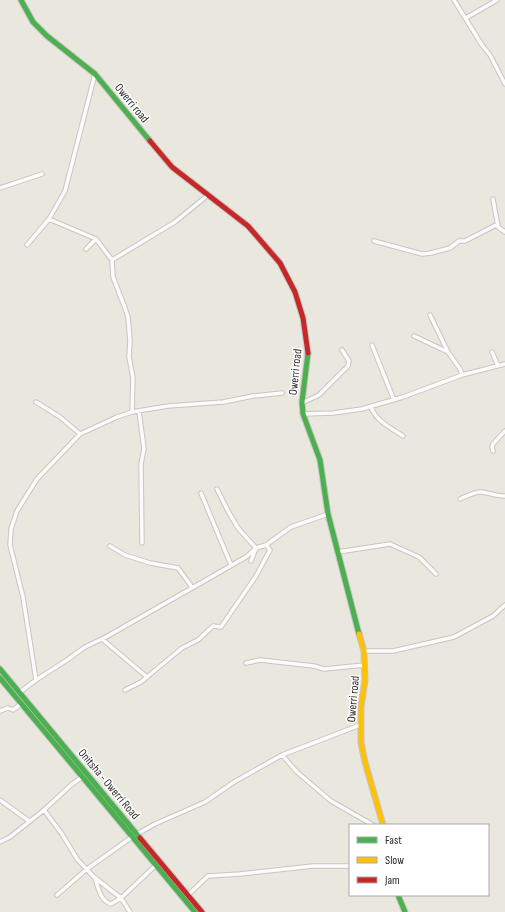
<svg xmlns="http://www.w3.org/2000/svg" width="505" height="912" viewBox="0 0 505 912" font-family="'Sofia Sans Condensed',sans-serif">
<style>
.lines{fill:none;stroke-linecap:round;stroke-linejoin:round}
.street-casing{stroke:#c7c5c5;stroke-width:5.5}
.fast-casing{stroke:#c7c5c5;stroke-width:7}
.slow-casing{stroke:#c7c5c5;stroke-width:7}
.jam-casing{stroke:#c7c5c5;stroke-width:7}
.street{stroke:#fcfbfa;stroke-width:3.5}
.fast{stroke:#4caf50;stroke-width:5}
.slow{stroke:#ffc107;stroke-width:5}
.jam{stroke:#c62828;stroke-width:5}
.labels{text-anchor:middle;stroke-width:3;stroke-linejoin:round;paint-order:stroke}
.street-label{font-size:12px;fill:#2a2a2a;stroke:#fff}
</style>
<rect width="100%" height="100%" fill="#eae7df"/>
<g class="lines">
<defs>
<path id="street" d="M454,0l28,45 8,10 15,29
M466,18l31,-18
M0,188l42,-14
M493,199l5,28 7,5
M49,219l47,20 16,21 1,17 12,31 3,9 2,24 -1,16 4,21 -1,34
M374,241l48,13 9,-1 19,-5 9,-7h6l33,-17
M27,245l22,-26 16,-28 30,-117
M86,249l10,-10
M112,260l63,-38 33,-27
M430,315l18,37 12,17 2,6
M414,336l34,16
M372,345l22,55
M492,352l6,14
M36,402l24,15 20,17
M302,403l17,-8 29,-29 1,-5 -7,-11
M371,407c5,14 20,21 32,29
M139,411l5,38 -3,15 1,79
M303,414l30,-1 29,-4 41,-12 59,-22 43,-11
M493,451l-1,-4 1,-3 12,-13
M217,489l11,22 10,17 18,20 -5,13
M201,493l30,72
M460,499c7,-3 15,-8 22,-7 8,1 14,4 23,4
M110,546l15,9 25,8 28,5 14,19
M338,552l52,-8 29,13 17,17
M102,639l45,38
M364,651h29l61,-14 39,-21 12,-11
M246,663l14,-3 54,6 10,3 41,-4
M36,680l-13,-83 -13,-52 1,-16 6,-18 20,-32 43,-45 37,-17 15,-5 36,-6 55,-4 30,-6 29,-3
M125,690l16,-8 41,-34 16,-8 15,-14 8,1 35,-51 14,-26 -4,-5
M20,692l16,-12 31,-20 18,-13 21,-10 100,-57 40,-23 10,-9 10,-3 25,-18 37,-13
M0,711l8,-3 5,2 8,-6
M282,755l15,17 34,29 42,24
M0,800l29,21
M44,810l18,24 15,25 17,18 27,21 9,14
M137,834l18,-10 50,-22 29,-20 48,-27 78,-30
M0,842l10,-5 34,-27 27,-25 11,-8
M95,878c3,9 5,23 16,26l10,-6 35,-33
M57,895l30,-26 45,-32
M188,895l20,-19 32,-2 73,-8h37"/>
<path id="fast" d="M21,0l12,22 14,14 48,38 55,67
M308,353l-6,49 1,12 17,46 8,54 31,120
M0,669l140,169
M0,678l195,234
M398,895l7,17"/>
<path id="slow" d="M359,634l5,17 1,29 -4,27v36l4,19 18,63"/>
<path id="jam" d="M150,141l22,26 76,59 32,37 15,29 8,26 5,35
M140,838l62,74"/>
</defs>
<use href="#street" class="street-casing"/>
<use href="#fast" class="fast-casing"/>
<use href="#slow" class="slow-casing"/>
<use href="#jam" class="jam-casing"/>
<use href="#street" class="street"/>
<use href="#fast" class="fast"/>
<use href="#slow" class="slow"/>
<use href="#jam" class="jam"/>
</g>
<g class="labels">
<g class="street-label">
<text transform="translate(132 103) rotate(51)" y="4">Owerri road</text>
<text transform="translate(295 372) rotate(-84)" y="4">Owerri road</text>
<text transform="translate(353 699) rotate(-85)" y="4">Owerri road</text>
<text transform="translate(109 784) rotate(50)" y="4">Onitsha - Owerri Road</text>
</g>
</g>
<rect x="349" y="824" width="140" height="72" fill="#ffffff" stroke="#aaaaaa"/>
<rect x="357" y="837" width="20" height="6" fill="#4caf50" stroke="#aaaaaa"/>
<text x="385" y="844" font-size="12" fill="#2a2a2a">Fast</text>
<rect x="357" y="857" width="20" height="6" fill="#ffc107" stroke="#aaaaaa"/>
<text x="385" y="864" font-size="12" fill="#2a2a2a">Slow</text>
<rect x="357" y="877" width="20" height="6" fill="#c62828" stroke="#aaaaaa"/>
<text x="385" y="884" font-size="12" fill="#2a2a2a">Jam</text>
</svg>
